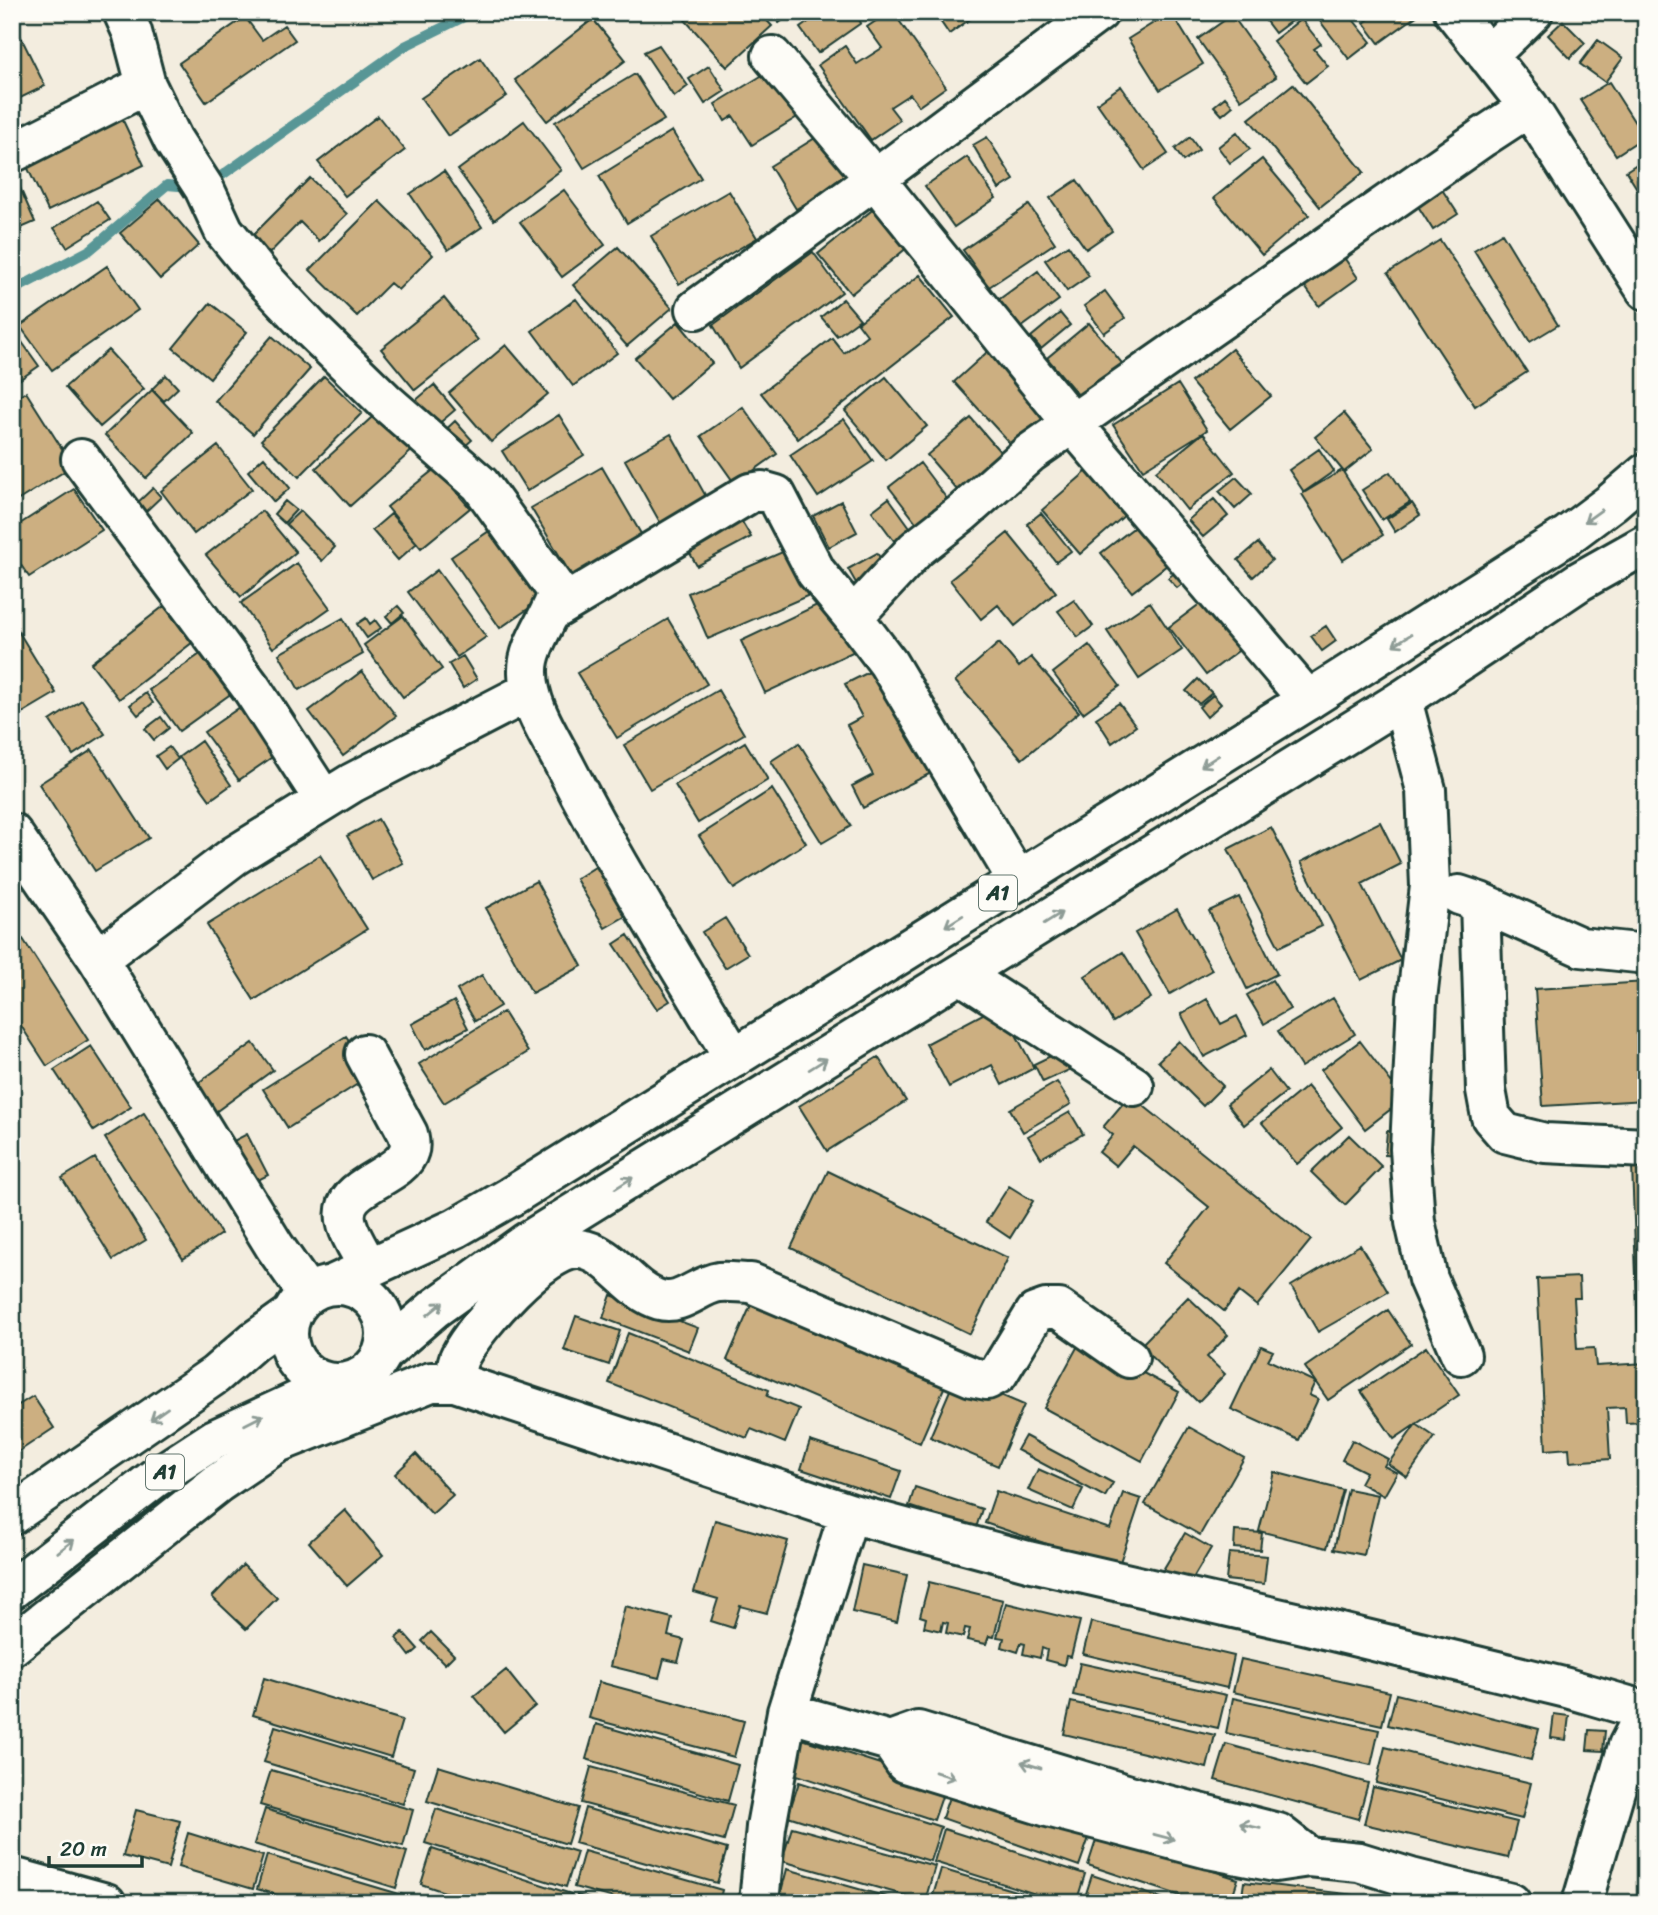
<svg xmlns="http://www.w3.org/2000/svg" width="1658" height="1915" viewBox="0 0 1658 1915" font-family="Sriracha,sans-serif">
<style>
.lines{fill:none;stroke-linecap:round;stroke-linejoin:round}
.stream{stroke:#599696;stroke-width:10}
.building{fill:#ccaf81;stroke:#1f3d34;stroke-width:2}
.minor-casing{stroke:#1f3d34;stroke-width:44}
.highway-casing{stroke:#1f3d34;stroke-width:44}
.minor{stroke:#fdfcf7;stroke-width:38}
.highway{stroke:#fdfcf7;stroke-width:38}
.oneway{stroke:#8e9c96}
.labels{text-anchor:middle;stroke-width:5;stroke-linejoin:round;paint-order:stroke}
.shield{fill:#fdfcf7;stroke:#62766e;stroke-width:2}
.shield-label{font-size:21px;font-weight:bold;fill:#1f3d34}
</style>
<rect width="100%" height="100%" fill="#f3eddf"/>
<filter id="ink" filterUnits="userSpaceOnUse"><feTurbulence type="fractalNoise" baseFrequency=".0143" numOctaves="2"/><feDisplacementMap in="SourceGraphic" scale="14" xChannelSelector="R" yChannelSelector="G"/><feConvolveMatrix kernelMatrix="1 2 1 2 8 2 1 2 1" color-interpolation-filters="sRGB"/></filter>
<g filter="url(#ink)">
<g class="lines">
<path class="stream" d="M211,183l194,-137 69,-34
M12,291l78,-41 77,-65 23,2"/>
</g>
<path class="building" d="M678,12h81l13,14 -45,41z
M770,12h23l-14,11z
M822,12h32l7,11 -43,30 -18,-25z
M889,12h4l53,75 -27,19 -9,-12 -20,13 10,13 -29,20 -53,-75 27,-19 12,18 25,-16 -15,-21z
M934,12h46l-31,22z
M1171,12l32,52 -43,26 -32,-51z
M1259,12h44l-28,21z
M1313,12h34l24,30 -22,17z
M1378,12h44l-43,31 -15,-20z
M1232,15l44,62 -35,23 -43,-61z
M245,17l17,23 22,-15 11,15 -89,62 -27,-39z
M12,19l33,67 -33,16z
M593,19l33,41 -79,61 -32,-41z
M1301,19l20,25 -7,5 14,17 -22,17 -33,-42z
M1563,21l22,22 -15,15 -22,-23z
M1598,40l25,18 -18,24 -25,-18z
M659,45l29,41 -14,11 -30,-45z
M480,58l27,38 -59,40 -27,-38z
M709,66l16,25 -20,13 -16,-25z
M771,70l28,46 -47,29 -19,-29 -8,5 -10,-17z
M635,74l29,46 -80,48 -29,-46z
M1609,82l35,55 -28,18 -36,-55z
M1293,84l71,88 -44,35 -71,-88z
M1121,86l47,68 -24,16 -47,-67z
M1225,97l8,9 -11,9 -8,-9z
M119,112l25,53 -96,46 -25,-53z
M378,116l27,34 -60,46 -27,-34z
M524,121l37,49 -67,50 -36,-50z
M672,131l29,47 -74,45 -28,-47z
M1237,132l13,17 -20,14 -12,-16z
M820,135l27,44 -51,30 -26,-43z
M987,137l27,43 -15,9 -26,-44z
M1190,137l9,13 -16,11 -8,-12z
M967,157l29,41 -42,29 -29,-41z
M1646,158v45l-20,-32z
M1262,159l47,56 -47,40 -48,-57z
M444,171l38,56 -34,23 -38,-56z
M310,178l37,36 -28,27 -19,-19 -41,42 -17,-18z
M16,179l19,43 -23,10v-51z
M1077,180l35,51 -26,18 -36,-51z
M1441,188l17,26 -25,16 -17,-27z
M564,190l41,55 -43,32 -42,-55z
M729,191l28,47 -78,46 -28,-48z
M160,199l39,46 -39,34 -40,-46z
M97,201l13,19 -43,27 -13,-19z
M379,201l54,54 -35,35 -8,-7 -33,33 -47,-46z
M1029,205l26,38 -66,44 -26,-37z
M876,207l33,39 -58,48 -33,-40z
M1502,233l56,92 -28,17 -56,-92z
M1440,240l87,132 -52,34 -87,-133z
M1068,245l21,31 -22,15 -22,-31z
M618,247l54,61 -45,38 -54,-61z
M813,252l29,40 -103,76 -26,-43z
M1343,256l15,22 -39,28 -16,-22z
M107,266l31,44 -86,60 -32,-44z
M1038,271l21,29 -48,35 -21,-29z
M920,275l34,42 -156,122 -37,-46 71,-55 12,15 23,-18 -9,-12z
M1105,291l20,27 -21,15 -20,-27z
M444,298l34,42 -63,50 -34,-41z
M576,299l41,54 -44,33 -41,-55z
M843,299l17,20 -23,17 -16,-19z
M210,303l37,29 -37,46 -37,-30z
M1060,313l10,12 -29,24 -10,-12z
M678,322l34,41 -43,36 -34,-41z
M1089,323l37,45 -42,34 -37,-44z
M12,328l27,38 -23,16 -4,-6z
M272,336l38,33 -57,65 -38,-33z
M996,344l61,67 -42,38 -61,-67z
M506,345l42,49 -57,48 -42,-49z
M1232,349l39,47 -41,33 -39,-47z
M108,350l36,39 -44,38 -35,-40z
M166,375l12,13 -14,13 -12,-12z
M324,376l38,37 -63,64 -38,-37z
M886,377l41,49 -41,34 -41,-49z
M1178,384l29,46 -64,40 -30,-45z
M434,385l21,25 -19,16 -21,-25z
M152,390l41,43 -47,45 -41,-43z
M26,392l47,74 -61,38v-104z
M743,407l34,47 -42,30 -34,-48z
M381,409l34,39 -65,58 -34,-38z
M1344,413l29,36 -29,23 -29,-35z
M559,415l25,40 -57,36 -25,-40z
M971,418l37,43 -44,37 -37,-43z
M844,419l29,42 -55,36 -28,-42z
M455,421l17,19 -14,12 -17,-18z
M1203,433l31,39 -47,38 -31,-39z
M671,434l37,66 -46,26 -37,-66z
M218,446l34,43 -58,45 -33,-43z
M1319,449l15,22 -30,21 -15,-22z
M264,457l26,31 -16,14 -26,-31z
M920,463l33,44 -31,23 -33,-43z
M1094,465l38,44 -52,45 -38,-44z
M602,467l42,72 -70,41 -43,-72z
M436,468l34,40 -49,40 -34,-41z
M1342,470l41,65 -40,25 -41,-66z
M1390,472l20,30 -28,18 -20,-30z
M1236,477l16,17 -17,15 -16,-18z
M153,488l8,9 -18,17 -8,-9z
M74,489l28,41 -73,47 -17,-25v-23z
M889,498l23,32 -17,12 -23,-31z
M1214,499l14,17 -25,21 -15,-17z
M285,501l11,9 -12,13 -10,-9z
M841,501l16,31 -28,15 -16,-31z
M1412,503l8,12 -25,17 -8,-13z
M262,511l34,41 -55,45 -35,-42z
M300,511l35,36 -13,14 -36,-37z
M1041,513l30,38 -15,11 -29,-38z
M391,514l26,29 -19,17 -26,-30z
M1145,519l31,39 -44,34 -31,-39z
M741,520l10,17 -54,29 -10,-18z
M498,525l49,71 -47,32 -49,-71z
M1008,533l48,59 -41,34 -17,-21 -17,14 -31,-39z
M1258,543l14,17 -19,17 -15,-17z
M794,547l20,46 -106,46 -20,-46z
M877,553l9,14 -30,16 -8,-14z
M1188,562l8,11 -19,15 -9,-10z
M297,563l33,45 -57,40 -32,-45z
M437,570l49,67 -29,20 -49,-65z
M1213,594l37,48 -44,33 -37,-48z
M834,597l25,52 -94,44 -24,-52z
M1074,600l19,26 -15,11 -20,-26z
M1150,602l32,48 -43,29 -32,-48z
M164,606l29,36 -74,57 -28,-36z
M398,606l6,7 -12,10 -6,-7z
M403,616l39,53 -39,28 -39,-52z
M343,618l20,36 -64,36 -20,-36z
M366,618l4,6 5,-4 6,8 -14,10 -10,-14z
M668,619l39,65 -90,54 -40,-65z
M12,621l44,72 -44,26z
M1326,626l10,15 -14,10 -11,-15z
M999,643l20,24 12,-10 48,55 -57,47 -67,-78z
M1089,645l31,41 -37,27 -30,-40z
M206,650l30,40 -57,41 -30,-41z
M463,656l14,23 -14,9 -14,-24z
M879,667l54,105 -70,36 -11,-22 21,-11 -26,-50 15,-8 -17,-33z
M362,671l34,45 -53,40 -34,-45z
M1198,679l14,14 -13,11 -13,-13z
M718,690l26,44 -94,55 -26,-44z
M146,693l7,10 -15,12 -8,-10z
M1213,695l8,9 -14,13 -8,-10z
M82,700l23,34 -32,21 -23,-34z
M246,703l35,48 -42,29 -35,-48z
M1119,703l17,23 -24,17 -16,-25z
M161,717l8,11 -15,12 -9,-11z
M201,741l30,44 -21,15 -31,-43z
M745,742l23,38 -70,43 -23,-38z
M799,743l52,83 -29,17 -51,-82z
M169,747l9,12 -13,10 -9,-13z
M92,750l57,88 -54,33 -56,-87z
M772,789l34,54 -72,46 -35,-53z
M378,819l25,44 -31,17 -25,-44z
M1380,822l21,42 -39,20 39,76 -40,20 -60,-118z
M1271,827l51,99 -43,21 -51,-98z
M320,855l47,74 -113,71 -47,-75z
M600,864l31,49 -26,15 -29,-49z
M536,881l46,85 -50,27 -46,-85z
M1239,897l38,77 -30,15 -38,-78z
M1177,909l35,61 -42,24 -35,-61z
M725,918l23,36 -23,14 -23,-36z
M628,935l42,66 -13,8 -43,-65z
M23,939l65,101 -41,26 -35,-54v-67z
M1123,952l28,46 -38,24 -28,-46z
M482,975l18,31 -25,15 -18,-31z
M1272,980l18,29 -26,15 -17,-29z
M1646,982v118l-103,6 -8,-117z
M1333,998l22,36 -54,33 -23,-36z
M1207,999l14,25 16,-8 10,19 -43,22 -23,-43z
M454,1001l14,27 -43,22 -13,-26z
M1000,1005l34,63 -32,17 -10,-20 -43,22 -23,-43z
M503,1012l25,40 -84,51 -25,-39z
M346,1036l26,39 -84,53 -25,-39z
M1179,1041l44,45 -20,20 -45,-45z
M1360,1041l44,58 -39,30 -44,-59z
M253,1043l20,27 -59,43 -20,-27z
M91,1046l40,61 -37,24 -40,-61z
M1069,1047l9,19 -35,16 -9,-18z
M878,1057l28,44 -79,50 -28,-45z
M1269,1070l17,22 -42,33 -17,-21z
M1057,1082l14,22 -48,28 -13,-23z
M1307,1086l35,41 -45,37 -35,-41z
M1130,1095l181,145 -54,66 -18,-14 -15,19 -60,-48 45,-56 -76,-61 -17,20 -17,-14 14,-17 -10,-8z
M1070,1112l13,22 -42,24 -13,-22z
M144,1113l77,121 -38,25 -78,-121z
M1387,1131l15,1 -1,24 -16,-1z
M247,1134l21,41 -24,12 -22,-40z
M1349,1135l33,32 -37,38 -34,-33z
M95,1158l51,82 -33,20 -51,-82z
M1646,1164v167h-8l-6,-166z
M828,1171l180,87 -38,76 -179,-86z
M1009,1186l24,15 -23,37 -24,-16z
M1360,1245l28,47 -70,40 -27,-46z
M1579,1277l1,21h-6l3,51 17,-1 2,18 50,-3v59l-20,1 -1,-16 -18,1 3,51 -40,3 -1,-14 -23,2 -9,-171z
M611,1295l87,33 -9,23 -86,-33z
M1188,1297l40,38 -21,22 18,17 -27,28 -58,-56z
M754,1298l193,83 -27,62 -193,-83z
M1388,1310l23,34 -83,56 -23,-33z
M576,1316l44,15 -11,34 -45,-15z
M628,1333l141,57 -2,6 32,13 -14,34 -34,-14 -4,9 -138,-55z
M1081,1340l98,52 -37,69 -98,-53z
M1261,1346l12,5 -5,9 47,22 -6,13 9,4 -19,41 -68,-31z
M1426,1347l33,48 -65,44 -33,-48z
M956,1376l68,29 -26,61 -68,-29z
M33,1396l21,32 -42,28v-47z
M1416,1424l19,13 -28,40 -19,-13z
M1189,1427l55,31 -44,77 -55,-31z
M1025,1436l88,47 -8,14 -88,-47z
M1352,1440l36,19 -4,7 13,7 -13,23 -24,-13 6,-11 -24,-12z
M810,1441l91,30 -10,28 -90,-30z
M416,1454l37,41 -21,19 -37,-40z
M1038,1469l45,20 -10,21 -45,-20z
M1274,1472l69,18 -16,58 -68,-17z
M915,1487l67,22 -6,19 -67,-22z
M1348,1489l30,6 -14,60 -30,-6z
M996,1491l114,38 13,-36 18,6 -23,69 -133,-45z
M345,1510l38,45 -36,31 -38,-44z
M715,1520l73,21 -21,72 -27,-7 -7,22 -22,-7 7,-22 -24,-7z
M1235,1531l27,2 -2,17 -26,-2z
M1185,1533l26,15 -22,37 -26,-15z
M1229,1553l38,3 -3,28 -38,-4z
M243,1565l34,33 -31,31 -34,-32z
M862,1565l45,10 -10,47 -45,-10z
M929,1582l74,18 -9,37 -5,-1 -3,8 -19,-4 3,-11 -5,-1 -2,9 -17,-4 2,-10 -5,-1 -2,9 -17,-4 2,-9 -6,-2z
M1006,1603l74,18 -9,36 -5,-1 -2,9 -19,-5 2,-10 -5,-2 -2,10 -17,-4 2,-10 -4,-1 -3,9 -16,-5 2,-9 -7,-1z
M625,1606l47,12 -4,18 16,4 -6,22 -14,-3 -5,19 -49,-12z
M1091,1622l143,34 -7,32 -144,-34z
M403,1632l15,17 -8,7 -14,-18z
M431,1632l23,23 -9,9 -23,-23z
M1241,1659l149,33 -8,33 -149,-33z
M1080,1663l146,32 -8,33 -145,-33z
M506,1670l29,36 -31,26 -30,-36z
M264,1678l138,42 -11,37 -138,-42z
M599,1682l145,39 -10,36 -145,-39z
M1396,1694l143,35 -8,31 -143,-35z
M1233,1698l146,32 -8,35 -145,-32z
M1071,1702l144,33 -8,33 -143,-34z
M1554,1714l15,2 -3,24 -15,-2z
M596,1724l142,41 -10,36 -142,-42z
M275,1726l139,42 -11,36 -139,-42z
M1589,1730l16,1 -2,20 -16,-1z
M802,1739l144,46 -12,35 -143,-47z
M1226,1744l142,39 -10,36 -143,-39z
M1385,1747l146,36 -9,36 -146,-36z
M438,1766l140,42 -11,36 -140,-43z
M591,1767l143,38 -10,36 -143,-38z
M271,1770l142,40 -10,36 -143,-41z
M799,1782l142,45 -11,34 -142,-45z
M953,1785l138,47 -12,34 -137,-48z
M1373,1787l144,35 -9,36 -144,-34z
M585,1808l142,41 -10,34 -142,-40z
M265,1809l142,43 -11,36 -142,-44z
M436,1809l141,43 -11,35 -141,-44z
M136,1810l44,11 -12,47 -45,-12z
M792,1827l143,39 -10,35 -143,-40z
M944,1829l141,45 -9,29h-12l-130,-41z
M188,1833l75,23 -10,33 -75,-22z
M1098,1834l140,45 -8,24h-28l-114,-38z
M432,1849l139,45 -3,9h-91l-56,-19z
M584,1851l138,39 -3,13h-87l-58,-16z
M267,1855l139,41 -3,7h-100l-46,-14z
M787,1869l122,34h-131z
M941,1869l115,34 -125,-1z
M1092,1875l84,28h-93z
M1244,1882l145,17 -1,4h-147z
M428,1895l25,8h-28z
M577,1895l27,8h-29z"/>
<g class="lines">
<defs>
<path id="minor" d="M123,12l9,20 14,53 27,55 31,48 20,43 35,43 51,54 76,74 94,82 78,108c-7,26 -30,52 -30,78 -1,35 23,68 38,98 51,99 111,194 168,290
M1454,12l75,95 117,183
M772,56l103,123 197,244 236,277
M1488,56l45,-44
M12,153l134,-68
M696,309l179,-130 224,-167
M81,459l171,230 72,111
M554,610l196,-117 12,-2 14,4 40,77 37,45
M1402,700l24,90 4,96 -13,113 -7,150 5,73 13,57 33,76
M12,833l86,126 177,288 33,47
M1018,881l-130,-218 -35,-46 63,-68 46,-36 68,-60 453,-316 46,-30
M1459,895l21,7 101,45 65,7
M1480,902l6,188 5,27 14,16 40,10 101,5
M98,959l136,-103 118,-73 178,-92
M962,975l172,111
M365,1054l43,80c1,5 3,11 1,16 -8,30 -74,33 -62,74 4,15 15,30 22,44
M455,1382c1,-8 1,-19 5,-26 15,-29 85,-110 120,-107 32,4 49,42 80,51 22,6 38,-15 59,-18 11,-1 22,1 32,1l221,94 15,3 11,-6 37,-61 11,-4h13l70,49
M12,1646l206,-163 59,-40 154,-61h24l394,131 179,48 280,64 259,63 79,23
M787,1712l103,29 28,-10 218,66 142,36 31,24
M890,1741l15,22 143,44 161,42 66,13 34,-5 50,5 52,16 100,25
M12,1877l94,26
M759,1903l7,-76 21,-115 62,-199
M1582,1903l46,-157 18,-35"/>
<path id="highway" d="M288 1334a49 49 0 1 1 98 0a49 49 0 1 1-98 0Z
M332,1285l124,-57 54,-31 798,-497 260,-165 44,-33 34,-29
M383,1353l52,-45 92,-66 875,-542 178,-119 66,-37
M12,1515l203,-140 39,-34 38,-27
M12,1589l143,-111 60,-39 121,-56"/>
</defs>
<use href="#minor" class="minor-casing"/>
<use href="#highway" class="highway-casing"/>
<use href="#minor" class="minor"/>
<use href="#highway" class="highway"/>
</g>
<defs><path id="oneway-shaft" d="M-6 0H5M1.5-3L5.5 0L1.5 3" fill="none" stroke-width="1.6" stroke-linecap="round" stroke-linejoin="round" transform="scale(1.75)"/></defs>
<g class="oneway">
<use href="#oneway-shaft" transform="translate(1593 516) rotate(144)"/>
<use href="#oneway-shaft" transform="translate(1402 640) rotate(148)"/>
<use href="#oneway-shaft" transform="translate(1210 761) rotate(148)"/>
<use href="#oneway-shaft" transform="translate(1053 918) rotate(-32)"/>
<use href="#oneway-shaft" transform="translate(954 921) rotate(148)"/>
<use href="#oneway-shaft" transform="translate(818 1064) rotate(-32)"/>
<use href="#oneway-shaft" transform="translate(624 1183) rotate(-32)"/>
<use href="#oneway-shaft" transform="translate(435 1309) rotate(-39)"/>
<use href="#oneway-shaft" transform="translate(159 1414) rotate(145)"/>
<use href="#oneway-shaft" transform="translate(254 1420) rotate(-27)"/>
<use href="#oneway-shaft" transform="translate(66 1546) rotate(-38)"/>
<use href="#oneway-shaft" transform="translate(1031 1765) rotate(-163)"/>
<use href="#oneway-shaft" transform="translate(945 1775) rotate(17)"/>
<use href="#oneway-shaft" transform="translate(1250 1826) rotate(-167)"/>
<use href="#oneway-shaft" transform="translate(1164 1837) rotate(15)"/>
</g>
</g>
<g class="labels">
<g class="shield">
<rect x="979" y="875.5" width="38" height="35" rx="5"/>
<rect x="146" y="1454.5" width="38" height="35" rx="5"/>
</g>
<g class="shield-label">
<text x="998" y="900">A1</text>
<text x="165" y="1479">A1</text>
</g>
</g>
<rect width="1658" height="1915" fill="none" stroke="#fdfcf7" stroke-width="42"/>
<rect x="21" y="21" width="1616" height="1873" fill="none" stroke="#1f3d34" stroke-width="2.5" filter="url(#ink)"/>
<path d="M49 1856v10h93v-10" fill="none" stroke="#1f3d34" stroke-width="3.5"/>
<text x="60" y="1856" font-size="21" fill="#1f3d34" stroke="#fdfcf7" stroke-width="5" paint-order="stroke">20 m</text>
</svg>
